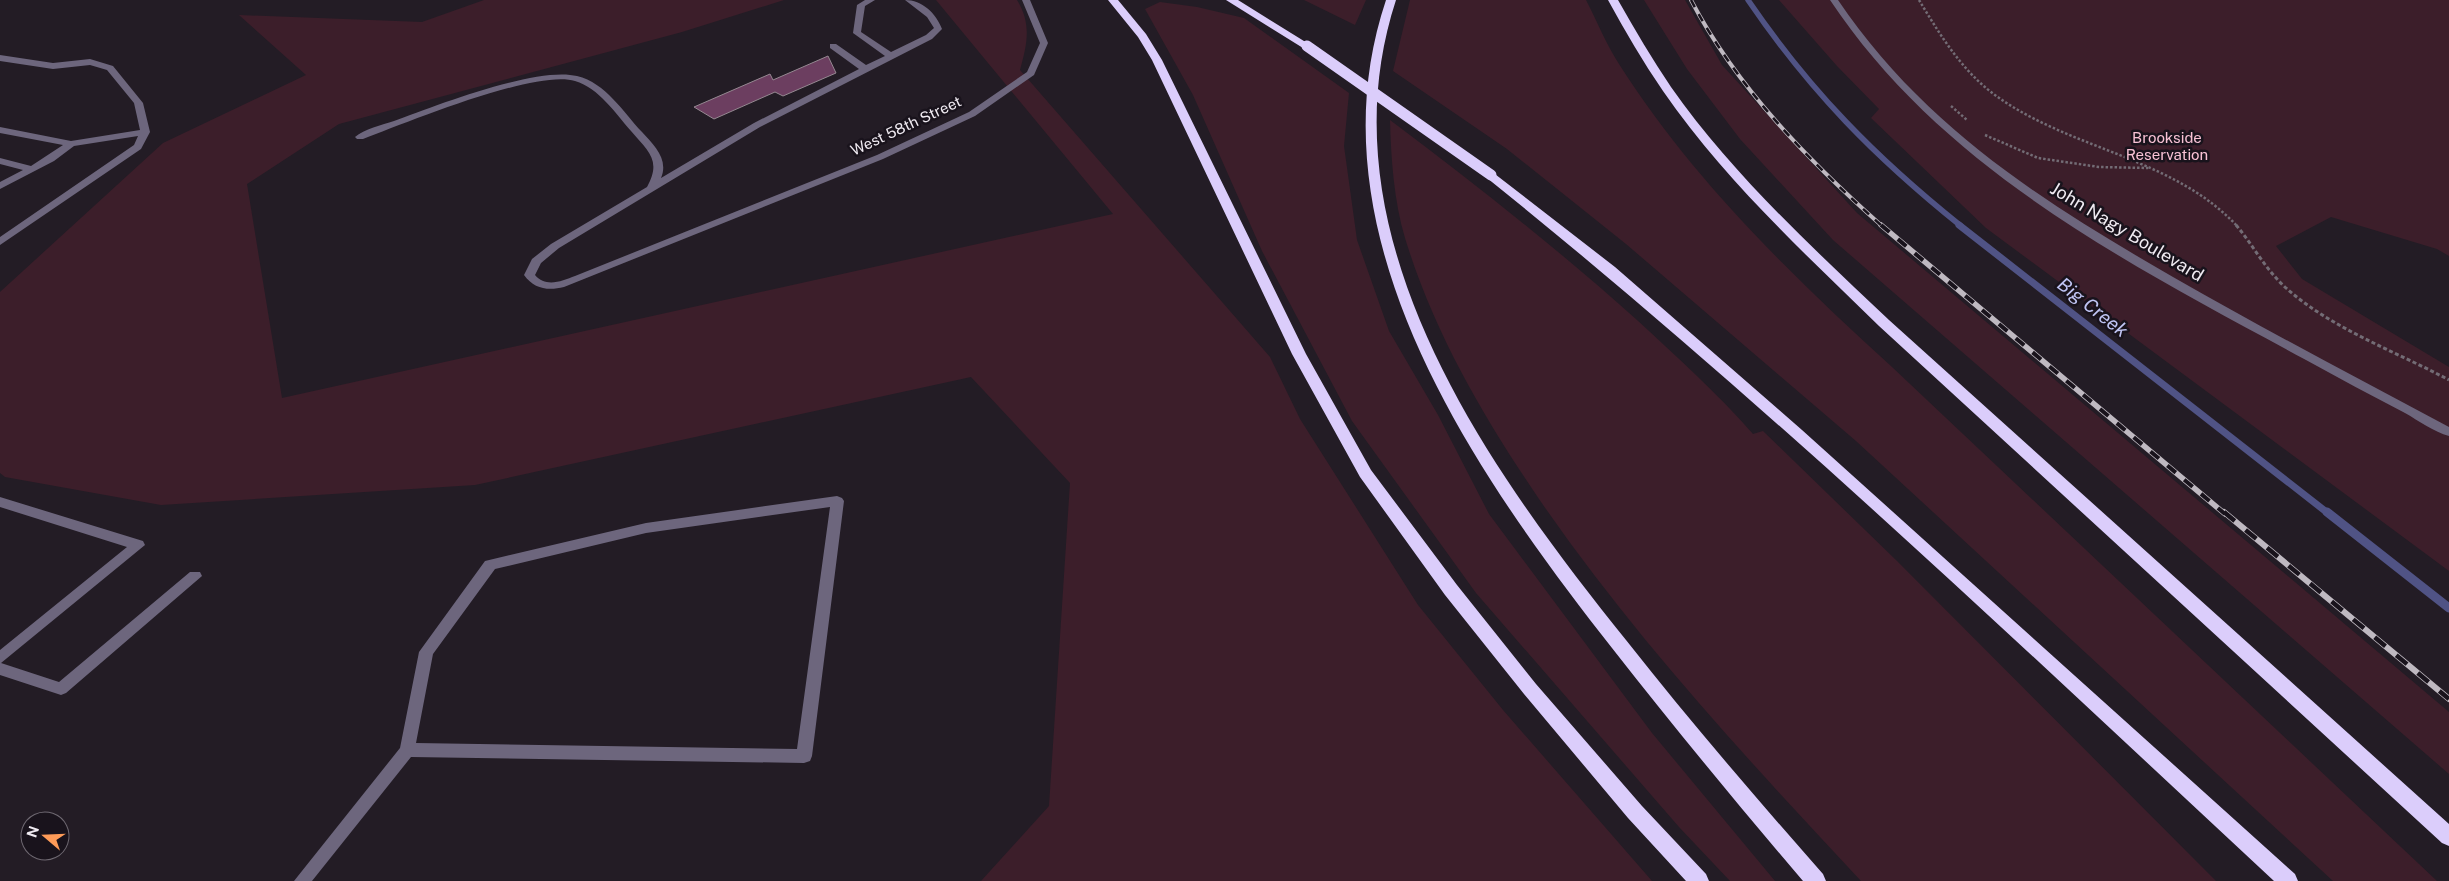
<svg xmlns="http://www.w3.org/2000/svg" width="2449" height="881" viewBox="0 0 2449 881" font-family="'Public Sans',sans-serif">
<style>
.green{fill:#3c1e2a}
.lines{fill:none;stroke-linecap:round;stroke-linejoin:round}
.stream-far2{stroke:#505385;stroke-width:5.5}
.stream-far1{stroke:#505385;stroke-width:7}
.stream{stroke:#505385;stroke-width:9}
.building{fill:#6c3e60;stroke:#958891}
.path-far1{stroke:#736c75;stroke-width:2.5;stroke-dasharray:2.5 2;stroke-linecap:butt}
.path{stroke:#736c75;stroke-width:3;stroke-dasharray:4 2.5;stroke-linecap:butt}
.minor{fill:#6d667d;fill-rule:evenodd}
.highway{fill:#dbcdfb;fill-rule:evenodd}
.rail-far2-casing{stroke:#bfb9c1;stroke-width:4}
.rail-far1-casing{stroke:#bfb9c1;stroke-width:5.5}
.rail-casing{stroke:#bfb9c1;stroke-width:6}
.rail-far2{stroke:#19131c;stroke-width:2.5;stroke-dasharray:8;stroke-linecap:butt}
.rail-far1{stroke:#19131c;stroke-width:4;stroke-dasharray:11;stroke-linecap:butt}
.rail{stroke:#19131c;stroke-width:4.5;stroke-dasharray:14;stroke-linecap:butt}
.highway-bridge{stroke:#dbcdfb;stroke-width:11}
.labels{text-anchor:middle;stroke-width:5;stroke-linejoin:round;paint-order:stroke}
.far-street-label{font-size:15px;fill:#f0ebf2;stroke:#19131c}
.far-park-label{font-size:15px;fill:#f8c2d5;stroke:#19131c}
.street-label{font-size:18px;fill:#f0ebf2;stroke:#19131c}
.water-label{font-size:19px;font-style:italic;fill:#bfc4f3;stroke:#19131c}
</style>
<rect width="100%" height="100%" fill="#231c25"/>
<path class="green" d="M484,0h300l-102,32 -343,92 -92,60 35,214 831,-184 -177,-214h81c15,24 10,45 3,70l250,287 30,62 118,186 85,105 149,171h-671l68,-75 21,-323 -99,-106 -496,108 -314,20 -156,-28 -5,-4v-181l163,-149 143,-68 -67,-60 183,7z
M1304,0h62l-11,25z
M1410,0h176c11,21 20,44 33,64 73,115 173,212 273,303l545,514h-104l-477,-440 -230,-197 -119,-95 -114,-78z
M1644,0h41l37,65 135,148 592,499v62l-616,-534 -93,-101 -53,-70z
M1779,0h670v256l-12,-7 -106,-32 -55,29 26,33 147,88v204l-463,-343 -115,-110 8,-9 -42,-43z
M1160,2l37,5 47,11 105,75 -5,53 13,94 32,91 49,84 51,99 163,219 123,148h-45l-51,-54 -203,-234 -124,-172 -90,-170 -69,-156 -48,-86z
M1390,120c85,64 168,129 247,200 40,37 80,73 116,114l10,-3 134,130 319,320h-355c-114,-122 -227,-244 -322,-382 -55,-81 -105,-166 -134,-261 -11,-37 -14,-79 -15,-118z"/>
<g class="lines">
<path class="stream-far2" d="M1748,0c62,91 127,157 213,226"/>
<path class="stream-far1" d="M1959,225l370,289"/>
<path class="stream" d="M2327,512l122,96"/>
</g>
<path class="building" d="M828,56l8,17 -53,23 -8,-4 -61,27 -20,-12 76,-33 3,6z"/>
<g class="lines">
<path class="path-far1" d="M1919,0c20,33 41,68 72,92 74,57 181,64 246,134
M1951,106l16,14
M1985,135l53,23 61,9 49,1"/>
<path class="path" d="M2236,225c17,20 29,44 50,63 46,41 109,63 163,92"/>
<path class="minor" d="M865,0h10l-10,6 -4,26 30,20 35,-17 8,-7 -7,-11 -22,-17c17,0 31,13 37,29l-10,10 -172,88 -201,121 -18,15 -6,12c11,13 27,6 40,1l302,-121 92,-43 58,-40 13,-29 -18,-43h8l18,43 -14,32 -59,41 -92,43 -319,128c-16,4 -30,2 -40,-12l8,-16 19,-15 96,-57c15,-27 1,-36 -16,-56 -16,-18 -32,-43 -56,-50 -40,-12 -169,42 -212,58h-6l-2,-2c9,-8 27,-12 39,-16 40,-15 143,-55 183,-45 29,7 46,36 65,56 12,13 27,27 19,46l93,-55 105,-54 -29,-21v-4h6l30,21 19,-9 -32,-23 4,-28z
M1830,0h8c86,127 205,202 335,277 91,52 184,101 276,150v9c-15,-4 -30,-15 -44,-23 -33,-17 -66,-35 -99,-53 -175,-95 -362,-189 -476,-360z
M0,55l53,8 37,-4 23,7 30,37 7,29 -9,17 -141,96v-8l134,-92 4,-9 -64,10 -20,15 -54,28v-7l23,-12 -23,-6v-6l31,8 32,-21 -63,-12v-6l71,14 69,-11 -6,-27 -27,-33 -17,-5 -37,4 -53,-8z
M837,496l5,2 2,3 -32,255 -2,5 -6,2 -393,-6 -99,124h-18l106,-133 19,-96 66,-91 161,-38zM830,507l-33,242 -381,-6 17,-89 62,-85 151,-36z
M0,497l143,44 2,4 -144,118 58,19 131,-110h10l2,4 -136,117 -5,2 -61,-20v-25l127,-103 -127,-40z"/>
<path class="highway" d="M1108,0h10l28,34 16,26 144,294 65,116 86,115 79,99 106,122 64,68 3,7h-23l-58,-63 -104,-124 -79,-99 -85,-118 -68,-123 -140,-294 -14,-23z
M1226,0h12l74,46 -1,2h-8z
M1386,0h10c-77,235 91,467 230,640 63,80 130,158 197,234l3,7h-23c-65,-76 -129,-154 -191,-233 -138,-176 -305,-413 -226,-648z
M1608,0h10c17,30 34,59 53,87 61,87 141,160 218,233l560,504v22l-7,-3 -563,-517c-76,-74 -155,-147 -216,-235 -20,-29 -38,-60 -55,-91z
M1491,171l124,96 187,163 493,444 3,7h-24c-258,-240 -513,-483 -787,-703v-6z"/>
<defs>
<path id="rail-far2" d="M1691,0c46,88 118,161 191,226"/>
<path id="rail-far1" d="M1881,225l344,289"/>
<path id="rail" d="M2224,512l225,187"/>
</defs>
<use href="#rail-far2" class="rail-far2-casing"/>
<use href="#rail-far1" class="rail-far1-casing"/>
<use href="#rail" class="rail-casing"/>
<use href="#rail-far2" class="rail-far2"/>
<use href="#rail-far1" class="rail-far1"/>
<use href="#rail" class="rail"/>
<path class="highway-bridge" d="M1307,46l184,129"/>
</g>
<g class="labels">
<g class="far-street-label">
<text transform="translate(906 126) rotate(-25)" y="5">West 58th Street</text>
</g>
<g class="far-park-label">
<text x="2167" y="143">Brookside<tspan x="2167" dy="17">Reservation</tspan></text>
</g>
<g class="street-label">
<text transform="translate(2127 232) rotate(31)" y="6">John Nagy Boulevard</text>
</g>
<g class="water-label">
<text transform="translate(2093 307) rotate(38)" y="7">Big Creek</text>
</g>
</g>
<g transform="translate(45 836) rotate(289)"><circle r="24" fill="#19131c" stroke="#6f6972"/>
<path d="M0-4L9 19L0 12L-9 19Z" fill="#fe9b58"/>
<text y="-8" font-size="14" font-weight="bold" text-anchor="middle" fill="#f0ebf2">N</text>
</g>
</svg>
